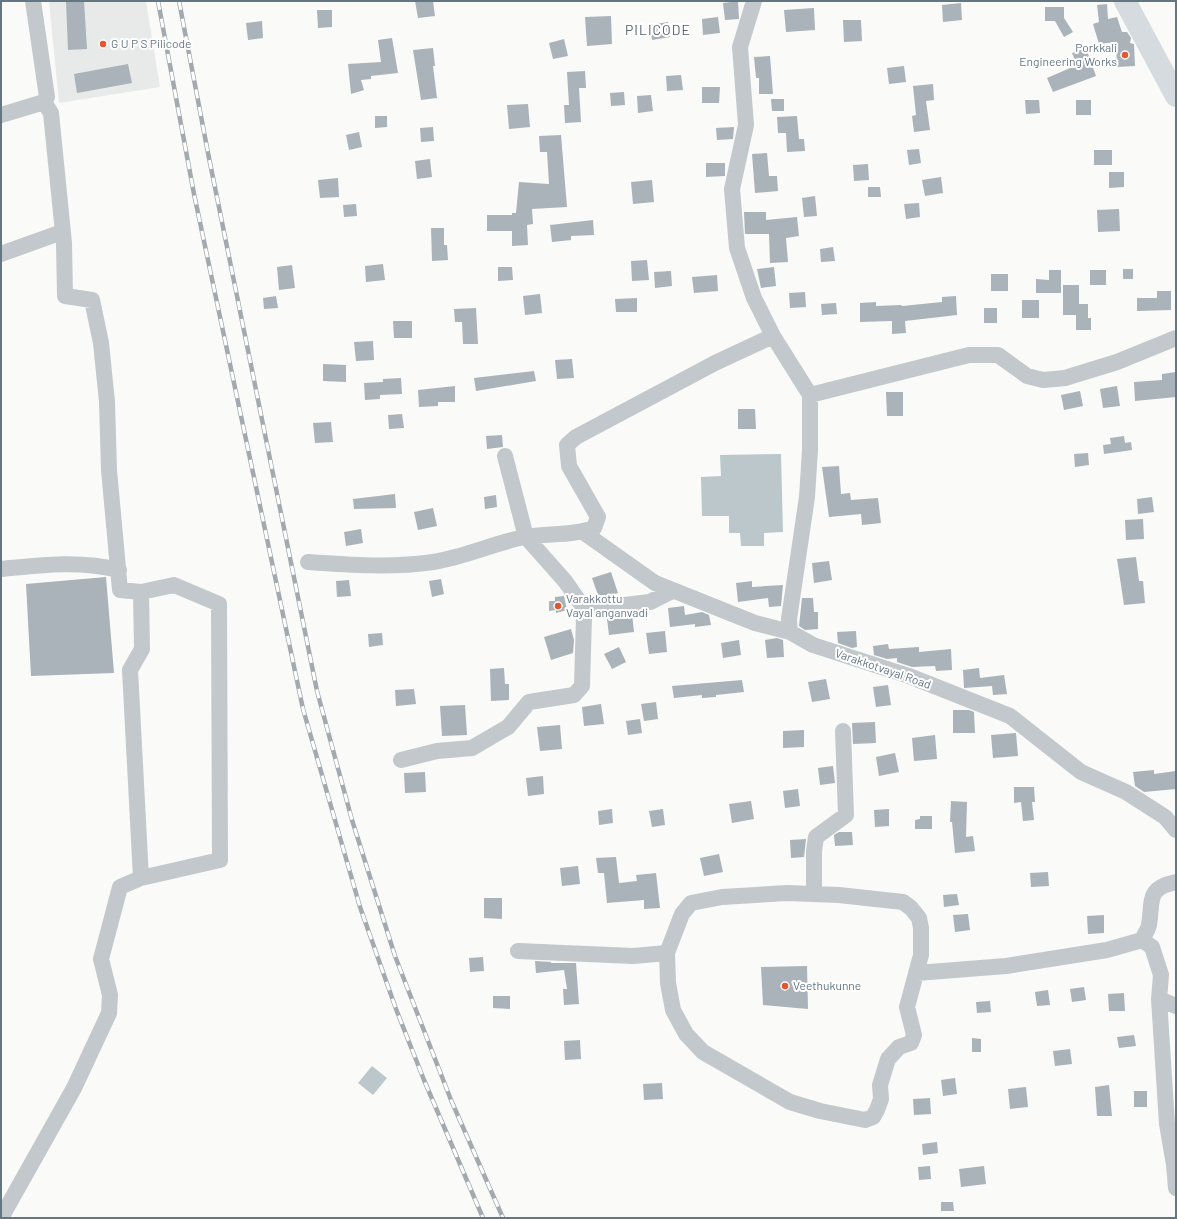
<svg xmlns="http://www.w3.org/2000/svg" width="1177" height="1219" viewBox="0 0 1177 1219" font-family="Barlow,sans-serif">
<style>
.built{fill:#e8e9e9}
.water{fill:#bbc7cb}
.building{fill:#aab3b9}
.lines{fill:none;stroke-linecap:round;stroke-linejoin:round}
.minor{stroke:#c3c8cc;stroke-width:16}
.highway{stroke:#d6dbdf;stroke-width:22}
.rail-casing{stroke:#a2aab0;stroke-width:4.5}
.rail{stroke:#fff;stroke-width:3;stroke-dasharray:9;stroke-linecap:butt}
.poi-dot{fill:#e4572e;stroke:#fff;stroke-width:1.5}
.labels{text-anchor:middle;stroke-width:4;stroke-linejoin:round;paint-order:stroke}
.poi-label{font-size:12px;fill:#657683;stroke:#fff;text-anchor:start}
.street-label{font-size:12px;fill:#657683;stroke:#fff}
.quarter-label{font-size:14px;letter-spacing:1px;fill:#57646e;stroke:#fff}
</style>
<rect width="100%" height="100%" fill="#fafaf8"/>
<path class="built" d="M49,1h97l14,86 -101,16z"/>
<path class="water" d="M781,454l2,78 -19,1v13h-23l-1,-13h-11v-17h-27l-1,-39 20,-1 -1,-21z
M372,1066l15,12 -14,17 -15,-12z"/>
<path class="building" d="M66,1h18l3,48 -19,1z
M415,1h18l2,15 -17,2z
M738,1l1,18 -14,1 -2,-17z
M961,3l1,17 -19,2 -1,-17z
M1107,4l1,15 9,-2 5,15h5l4,6 -1,5 4,1 1,22 -18,1 -1,-25 -17,2 -6,-20 6,-2 -2,-17z
M1045,7h19v11l9,14 -9,5 -9,-16h-10z
M814,8l1,22 -29,2 -2,-22z
M317,10h15v17l-14,1z
M611,16l1,28 -25,2 -2,-29z
M718,17l2,16 -17,2 -1,-16z
M843,20h18l1,21 -18,1z
M262,21l1,17 -15,2 -2,-17z
M668,22l2,15 -18,3 -2,-15z
M392,38l6,35 -27,3v3l-10,1 3,10 -13,4 -3,-30 33,-2 -3,-22z
M564,39l4,17 -15,3 -4,-16z
M433,48l2,18h-2l4,32 -16,2 -8,-50z
M1086,48l10,28 -43,16 -6,-14 30,-13 -5,-12z
M770,56l3,38h-14v-16h-3l-2,-21z
M128,64l4,19 -55,10 -3,-19z
M904,66l2,16 -17,2 -2,-16z
M585,71l1,17h-7l2,34 -16,1 -1,-18h5l-2,-33z
M681,75l2,15 -16,1 -1,-15z
M933,84l1,16 -8,1 4,29 -16,2 -2,-16 4,-1 -3,-29z
M702,87h18l-1,16h-17z
M624,92l1,13 -14,1 -1,-13z
M651,95l2,16 -15,2 -1,-17z
M771,99h13v12h-12z
M1025,100h14l1,13 -14,1z
M1076,100h15v15h-15z
M528,104l2,23 -21,2 -2,-24z
M375,116h12v11l-12,1z
M797,116l2,23h5l1,12 -18,1 -1,-19h-8l-1,-16z
M433,127l1,14 -13,1 -1,-14z
M734,127l-1,12 -16,1 -1,-12z
M359,132l3,15 -13,3 -3,-15z
M561,135l6,72 -35,2 1,15 -6,1 1,20 -16,1v-15h-25v-16h25v-2h4l3,-31 30,2 -2,-32h-7l-1,-16z
M919,149l2,14 -12,2 -2,-15z
M1094,150h18v15h-18z
M767,153l2,23h8l1,15 -23,2 -3,-39z
M430,159l2,18 -15,2 -2,-18z
M706,163h19v13l-19,1z
M868,164l1,16 -15,1 -1,-16z
M1109,172h15v15l-15,1z
M941,177l2,16 -18,3 -3,-16z
M338,178l1,19 -19,1 -2,-18z
M652,180l2,22 -21,2 -2,-22z
M868,187h12l1,10h-13z
M815,196l2,20 -13,1 -2,-19z
M919,203l1,14 -14,2 -2,-15z
M356,204l1,12 -13,1 -1,-12z
M1119,209l1,22 -22,1 -1,-22z
M744,212h22v8l31,-3 2,19 -13,2 2,24 -18,1 -1,-29h-24z
M593,220l1,15 -23,1v4l-19,2 -2,-17z
M431,228h13v17h3l1,15 -16,1z
M833,247l2,14 -14,1 -1,-13z
M647,260l2,20 -17,1 -1,-20z
M383,264l2,16 -19,2 -1,-16z
M292,265l3,23 -16,2 -2,-23z
M498,267h14l1,13 -15,1z
M774,267l2,19 -15,2 -4,-19z
M1123,269h10v10h-10z
M1049,270h12v23h-25v-14l13,1z
M1090,270h16v15h-16z
M671,271l1,15 -17,2 -1,-16z
M991,274h17v17h-17z
M717,275l1,16 -24,2 -2,-16z
M1063,285h16v19h9v14h3v12h-15v-15h-13z
M1157,291h14v19l-34,1v-13h20z
M805,292l1,15 -16,1 -1,-15z
M540,294l2,19 -17,2 -2,-19z
M276,296l2,12 -14,1 -1,-11z
M956,296l1,19 -52,6 1,12 -14,1v-13l-32,1v-19l16,-1v4l25,-1 1,1 40,-4v-5z
M637,298v14h-21l-1,-13z
M1022,300h17v18h-17z
M836,303l1,11 -15,1 -1,-11z
M476,308l2,36h-15l-1,-22h-7l-1,-13z
M984,308h13v15h-13z
M393,321h19v17h-18z
M373,341l1,19 -18,1 -2,-19z
M572,359l2,19 -17,1 -2,-19z
M323,364l23,1v17l-23,-1z
M534,371l2,10 -60,10 -2,-13z
M1176,372v25l-41,4 -1,-19 28,-2v-6z
M401,378l1,16 -22,1v4l-15,1 -1,-17 19,-1v-3z
M455,386v16h-17v4l-19,1 -1,-17z
M1117,386l3,20 -17,2 -3,-19z
M1080,391l3,15 -19,4 -3,-15z
M886,392h17v24h-16z
M738,409h17l1,20h-18z
M402,414l2,14 -15,1 -1,-14z
M331,422l2,20 -18,1 -2,-20z
M502,435l1,12 -16,2 -1,-13z
M1124,436l1,7 6,-1 1,8 -28,4 -1,-9 8,-1 -1,-6z
M1088,453l1,12 -14,2 -1,-13z
M839,466l2,28 9,-1 1,7 27,-2 3,25 -19,2 -1,-11 -32,3 -7,-50z
M395,494l1,14 -42,1 -1,-10z
M496,495l1,12 -12,2 -1,-12z
M1152,497l2,15 -16,2 -1,-15z
M433,508l4,18 -19,4 -4,-18z
M1143,519l1,20 -18,1 -1,-20z
M361,529l2,14 -17,3 -2,-14z
M1136,557l3,24h4l2,22 -21,2 -7,-46z
M829,561l3,19 -18,3 -2,-20z
M611,572l7,21 -10,3 -10,-1 -6,-17z
M106,577l8,96 -83,3 -5,-92z
M441,579l3,15 -12,3 -3,-16z
M349,580l2,16 -14,1 -1,-16z
M752,581v6l31,-2 -2,21 -12,1 -1,-9 -30,4 -2,-19z
M564,596l3,14 -11,3v-3l-7,1v-10h6v-4z
M802,598h11l1,14h4v17l-13,1 -6,-4z
M684,606l1,9 17,-3 7,3 2,10 -16,2v-3l-25,3 -2,-19z
M632,614l2,18 -25,3 -2,-16z
M571,629l3,11 -1,13 -22,7 -7,-23z
M665,631l2,21 -18,2 -3,-21z
M856,631l1,16 -5,1 -14,-5 -1,-11z
M382,633l1,12 -14,2 -1,-13z
M777,638l6,2 1,17 -17,1 -2,-18z
M739,640l2,15 -18,3 -2,-15z
M888,644l1,5 30,-2v5l32,-3 1,21 -16,1 -1,-5 -23,1 -15,-5v-4l-10,1 -13,-4 -1,-9z
M619,647l7,15 -14,7 -8,-15z
M504,668l1,16h4v16l-18,1 -1,-32z
M979,668l1,10 24,-3 3,19 -14,1 -1,-9 -28,2 -1,-18z
M826,679l4,20 -18,3 -4,-20z
M742,680l2,12 -28,3v2l-14,1v-3l-28,3 -2,-12z
M888,685l3,20 -15,2 -3,-20z
M414,689l2,15 -20,2 -1,-16z
M656,702l2,17 -14,2 -3,-17z
M601,704l3,20 -20,2 -2,-19z
M465,705l2,30 -25,1 -2,-30z
M953,710h16l5,2 1,21h-22z
M640,719l2,14 -14,2 -2,-14z
M875,722l1,21 -23,1 -1,-21z
M560,725l2,24 -22,2 -3,-24z
M804,730v17l-21,1v-17z
M1016,733l2,23 -25,2 -2,-23z
M935,735l2,24 -23,2 -2,-23z
M895,753l4,19 -20,4 -3,-19z
M833,766l2,17 -15,2 -2,-17z
M1154,770v4l22,-3v18l-32,3 -9,-6 -2,-14z
M425,772l1,20 -21,1 -1,-20z
M543,776l1,18 -16,2 -2,-18z
M1014,787h20l1,15h-3l2,18 -11,1 -2,-19 -7,1z
M798,789l2,17 -15,2 -2,-17z
M751,801l3,18 -22,4 -3,-19z
M951,801l16,1 -1,35 7,-1 2,15 -20,2 -3,-31h-2z
M612,809l1,14 -14,2 -1,-14z
M663,809l2,16 -13,2 -3,-16z
M889,809v17l-14,1 -1,-17z
M920,816h12v13h-17v-9l5,-1z
M839,832h13l1,13 -18,1 -1,-11z
M806,839l-2,18 -13,1 -1,-18z
M719,854l4,18 -19,4 -4,-18z
M616,857l3,26 18,-2 -1,-6 20,-2 4,35 -16,1v-9l-37,3 -3,-30h-6l-2,-15z
M578,866l2,18 -18,2 -2,-18z
M1048,872l1,14 -18,1 -1,-14z
M957,894l2,11 -15,2 -1,-12z
M484,898h18v21l-18,-1z
M968,914l2,16 -15,2 -2,-17z
M1104,915v18l-16,1 -1,-18z
M483,957l1,14 -14,1 -1,-14z
M535,961l16,1v1h25l3,41 -15,1 -1,-16h4l-3,-19 -28,3z
M807,966l1,43 -45,-4 -2,-38z
M1084,987l2,13 -14,2 -2,-13z
M1048,990l2,15 -13,1 -2,-14z
M1124,993l1,18h-16l-1,-17z
M493,996h17v13l-17,-1z
M990,1001l1,11 -14,1 -1,-11z
M1134,1035l2,11 -17,2 -2,-11z
M972,1038l9,1v13h-9z
M580,1040l1,19 -16,1 -1,-19z
M1070,1049l2,15 -17,2 -2,-15z
M955,1078l2,16 -14,2 -2,-16z
M662,1083l1,16 -19,1 -1,-16z
M1109,1085l3,31h-15l-2,-29z
M1026,1087l2,20 -18,2 -2,-20z
M1134,1091h13v16h-13z
M930,1098l1,16 -17,1 -1,-16z
M937,1142l1,11 -15,2 -1,-11z
M930,1166l1,13 -12,1 -1,-13z
M984,1166l2,18 -25,3 -2,-18z
M941,1202h12l1,9h-13z"/>
<g class="lines">
<path class="minor" d="M754,1l-14,46 6,78 -14,64 5,59 17,50 19,38 37,59 159,-40h29l29,21 16,4 22,-2 52,-16 59,-24
M1,115l43,-13 3,-5 -14,-96
M1,254l61,-22
M810,395v55l-3,47 -18,122 1,13 23,13 96,31 101,40 71,56 45,20 39,25 11,13
M505,456l21,81 39,44 16,23 35,2 34,-4 22,-11
M583,532l72,51 100,40 35,9
M308,562c42,3 84,6 125,0 32,-5 61,-19 92,-25 22,-4 47,-1 69,-9l4,-11 -29,-51 -2,-21 9,-8 139,-74 58,-27
M1,569c39,-4 79,-9 118,1
M141,592l33,-7 45,19 1,256 -79,18
M401,760l36,-9 35,-3 36,-21 21,-25 45,-7 8,-9 2,-69 -3,-13
M787,893l52,2 64,7 8,6 8,10 2,10v27l-14,52 7,28 -3,8 -12,4 -11,12 -8,26 1,14 -4,11 -4,7 -8,3 -45,-9 -30,-9 -87,-50 -17,-18 -13,-24 -5,-27 -1,-30 15,-39 9,-11 31,-6z
M814,894v-43l2,-14 30,-22 -3,-84
M1142,940l10,7 9,28 -2,24 8,125 7,41 2,23
M518,951l115,5 34,-3
M917,973l89,-7 101,-16 35,-10c2,-5 6,-10 7,-15 4,-24 -3,-37 27,-43
M1159,999l17,7
M1,1218l73,-130 35,-75 1,-18 -9,-36 19,-72 21,-9 -11,-208 12,-21 -1,-57 -21,-2 -11,-120 -2,-68 -6,-59 -9,-43 -27,-4 -1,-53 -13,-130 -7,-11"/>
<path class="highway" d="M1125,1l51,95"/>
<defs>
<path id="rail" d="M158,1l36,193 109,515 57,198 36,102 28,71 59,138
M179,1l29,152 109,538 35,129 43,136 56,144 52,118"/>
</defs>
<use href="#rail" class="rail-casing"/>
<use href="#rail" class="rail"/>
</g>
<g class="poi-dot">
<circle cx="103" cy="44" r="4"/>
<circle cx="1125" cy="55" r="4"/>
<circle cx="558" cy="606" r="4"/>
<circle cx="785" cy="986" r="4"/>
</g>
<g class="labels">
<g class="poi-label">
<text x="111" y="48">G U P S Pilicode</text>
<text x="1117" y="52" text-anchor="end">Porkkali<tspan x="1117" dy="14">Engineering Works</tspan></text>
<text x="566" y="603">Varakkottu<tspan x="566" dy="14">Vayal anganvadi</tspan></text>
<text x="793" y="990">Veethukunne</text>
</g>
<g class="street-label">
<text transform="translate(883 669) rotate(19)" y="4">Varakkotvayal Road</text>
</g>
<g class="quarter-label">
<text x="658" y="35">PILICODE</text>
</g>
</g>
<rect width="1177" height="1219" fill="none" stroke="#657683" stroke-width="4"/>
</svg>
